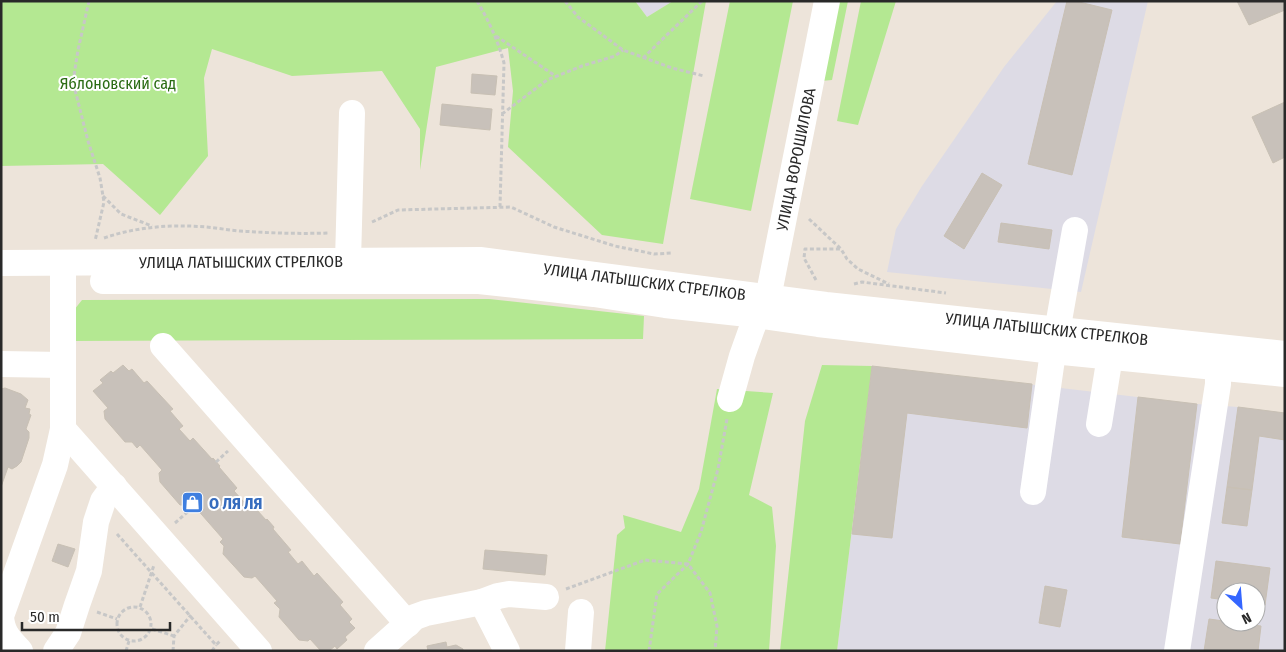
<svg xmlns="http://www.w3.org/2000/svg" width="1286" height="652" viewBox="0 0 1286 652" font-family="'Fira Sans Condensed',sans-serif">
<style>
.industrial{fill:#dddbe5;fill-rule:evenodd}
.green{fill:#b4e892}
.building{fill:#c8c1ba;stroke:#c8c0b4}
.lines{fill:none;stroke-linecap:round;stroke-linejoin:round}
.path{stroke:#c7c7c7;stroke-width:3;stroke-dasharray:4 2.5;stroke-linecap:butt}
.minor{stroke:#fff;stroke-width:26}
.labels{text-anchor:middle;stroke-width:4;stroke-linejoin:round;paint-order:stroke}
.park-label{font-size:16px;fill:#2b6c14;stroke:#fff}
.street-label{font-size:16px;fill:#292929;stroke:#fff}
.shop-label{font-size:16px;font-weight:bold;fill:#366cbe;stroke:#fff;text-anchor:start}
</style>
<rect width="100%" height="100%" fill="#ede4da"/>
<path class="industrial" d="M635,1h38l-26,16z
M1057,1h91l-67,291 -194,-20 9,-43 26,-43 82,-119z
M872,366l325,38 41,3 47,6v238h-448zM1226,592h30v30h-30z"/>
<path class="green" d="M1,1h634l12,16 26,-16h33l-43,243 -61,-9 -94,-88 5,-56 -5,-43 -72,19 -16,103v-41l-38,-58 -90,5 -80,-27 -8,29 4,78 -48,59 -57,-51 -102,2z
M730,1h63l-42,210 -61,-12z
M838,1h10l-16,79 -11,1z
M861,1h35l-38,124 -21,-4z
M489,299l155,17 -1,23 -572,2 3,-31 8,-10z
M822,365l50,1 -35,285h-57l25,-230z
M717,389l56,4 -24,102 23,12 4,39 -7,105h-164l12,-116 8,-7 -2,-13 58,17 18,-43z"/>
<path class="building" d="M1067,1h8l37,9 -40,165 -44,-11z
M1237,1h48v9l-36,15z
M472,74l25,2 -2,19 -24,-2z
M1285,102v55l-12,6 -21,-46z
M442,104l50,5 -2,21 -50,-5z
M982,173l20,12 -38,64 -20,-13z
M1001,223l51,7 -3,19 -51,-7z
M123,365l6,6 3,-2 12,14 3,-2 26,28 -3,2 13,15 -4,3 11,12 3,-3 19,21 1,-1 7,8 -1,1 18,21 -3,3 10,11 3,-3 19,21 1,-1 7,8 -1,2 18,21 -3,2 10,12 4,-3 12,15 3,-3 26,29 -3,3 12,14 -3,3 6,6 -10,9 2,3 -10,9 -2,-3 -6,5h-8l-11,-12 -2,2 -9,-1 -20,-23 1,-8 -6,-6 3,-2 -22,-25 -3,2 -8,-1 -21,-23 1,-8 -4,-4 3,-3 -28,-32 -3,3 -4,-5h-8l-20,-23 -1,-9 3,-3 -22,-25 -3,3 -5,-6h-7l-20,-23 -1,-8 4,-3 -15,-17 10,-8 -3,-3 11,-9 2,2z
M872,366l160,18 -5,44 -120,-15 -15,125 -40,-4z
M5,388l16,6 7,6 -3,8 5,1 -1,5 2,1 -5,14 3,3v6l-8,24 -4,4 -5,3 -4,-2 -7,20v-98z
M1138,397l59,7 -17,140 -58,-7z
M1238,407l47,6v27l-26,-4 -7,54 -25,-3z
M1227,487l25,3 -5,36 -25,-3z
M58,544l17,5 -7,18 -16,-6z
M485,550l62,5 -2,20 -62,-6z
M1216,561l54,7 -5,37 -9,-1v-12h-30v8l-15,-2z
M1045,586l22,4 -7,37 -21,-4z
M1209,619l52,7 -3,25h-54z
M446,642l1,5 9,-2 7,4v2h-35l-1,-5z"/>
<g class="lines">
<path class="path" d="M89,1l-11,49 -5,32 15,59 12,37 4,24 -9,39
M477,1c12,20 21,40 27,62l-4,144
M565,1l13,16 45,33 49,18 32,8
M496,36l61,41
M643,58l59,-57
M502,114l45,-34 35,-14 33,-10 8,-6
M103,196l18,18 31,12
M809,219l32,30 6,10 11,10 31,15
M372,222l26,-12 113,-3 43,20 61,19 39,8 17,-1
M104,238c32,-11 67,-14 102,-11 11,1 22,3 34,4 29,2 58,3 88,2
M816,280l-12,-22 1,-9h36
M854,284l8,-2 84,11
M216,462l12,-11
M175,523l16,-14
M117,534l99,111 4,-4
M566,589l79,-29 43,4 22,29 7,33 -2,25
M117 624a17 17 0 1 1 34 0a17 17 0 1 1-34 0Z
M140,607l14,-42
M97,612l20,7
M152,629l22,7
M126,651l3,-10
M173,651l1,-15 17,-21
M212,651l4,-6
M649,651l8,-57 31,-30 13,-32 17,-63 9,-50"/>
<g class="minor">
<path d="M348,261l4,-148"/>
<path id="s1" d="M1,263l479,-3 346,45 459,49"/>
<path d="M103,281h376l115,13 71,11 92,10 61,9 235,27 232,23"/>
<path d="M163,346l245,278"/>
<path d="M1,364l62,1"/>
<path id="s2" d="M730,399l12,-43 10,-28 5,-13 11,-17 59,-297"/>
<path d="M1099,424l11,-68"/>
<path d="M63,429l196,222"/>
<path d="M1033,492l18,-126 24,-136"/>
<path d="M482,602l16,-6 11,-2 37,3"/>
<path d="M20,651c-11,-12 -18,-18 -19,-35l54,-151 8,-36v-166"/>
<path d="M56,651l12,-18 9,-28 12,-34 7,-49 7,-21 11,-15"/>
<path d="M377,651l38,-34 11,-4 56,-11 25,49"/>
<path d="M578,651l3,-39"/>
<path d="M1177,651l41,-267v-17l3,-16"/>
</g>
</g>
<defs>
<symbol id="shop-square" viewBox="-11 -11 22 22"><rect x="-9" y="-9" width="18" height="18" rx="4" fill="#3f7fe0" stroke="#fff"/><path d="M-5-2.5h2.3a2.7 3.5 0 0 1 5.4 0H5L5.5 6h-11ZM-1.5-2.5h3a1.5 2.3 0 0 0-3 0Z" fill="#fff"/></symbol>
</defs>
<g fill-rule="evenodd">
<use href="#shop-square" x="180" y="490" width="25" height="25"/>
</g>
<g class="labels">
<g class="park-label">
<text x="118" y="89">Яблоновский сад</text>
</g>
<g class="street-label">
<text dy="6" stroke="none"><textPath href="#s2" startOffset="250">УЛИЦА ВОРОШИЛОВА</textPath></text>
<text dy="6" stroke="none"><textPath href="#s1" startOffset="240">УЛИЦА ЛАТЫШСКИХ СТРЕЛКОВ</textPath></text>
<text dy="6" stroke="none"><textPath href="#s1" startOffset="645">УЛИЦА ЛАТЫШСКИХ СТРЕЛКОВ</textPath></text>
<text dy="6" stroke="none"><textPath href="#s1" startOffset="1050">УЛИЦА ЛАТЫШСКИХ СТРЕЛКОВ</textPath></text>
</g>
<g class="shop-label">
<text x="209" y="509">О ЛЯ ЛЯ</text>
</g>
</g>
<rect width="1286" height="652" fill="none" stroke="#292929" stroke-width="5"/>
<g transform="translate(1241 607) rotate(154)"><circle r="24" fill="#ffffff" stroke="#a9a9a9"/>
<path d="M0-4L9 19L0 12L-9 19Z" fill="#3566ff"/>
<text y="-8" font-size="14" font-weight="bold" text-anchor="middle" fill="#292929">N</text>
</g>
<path d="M22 622v8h148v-8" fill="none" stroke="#292929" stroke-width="2.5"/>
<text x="30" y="622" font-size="15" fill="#292929" stroke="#ffffff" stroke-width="4" paint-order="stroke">50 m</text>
</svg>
